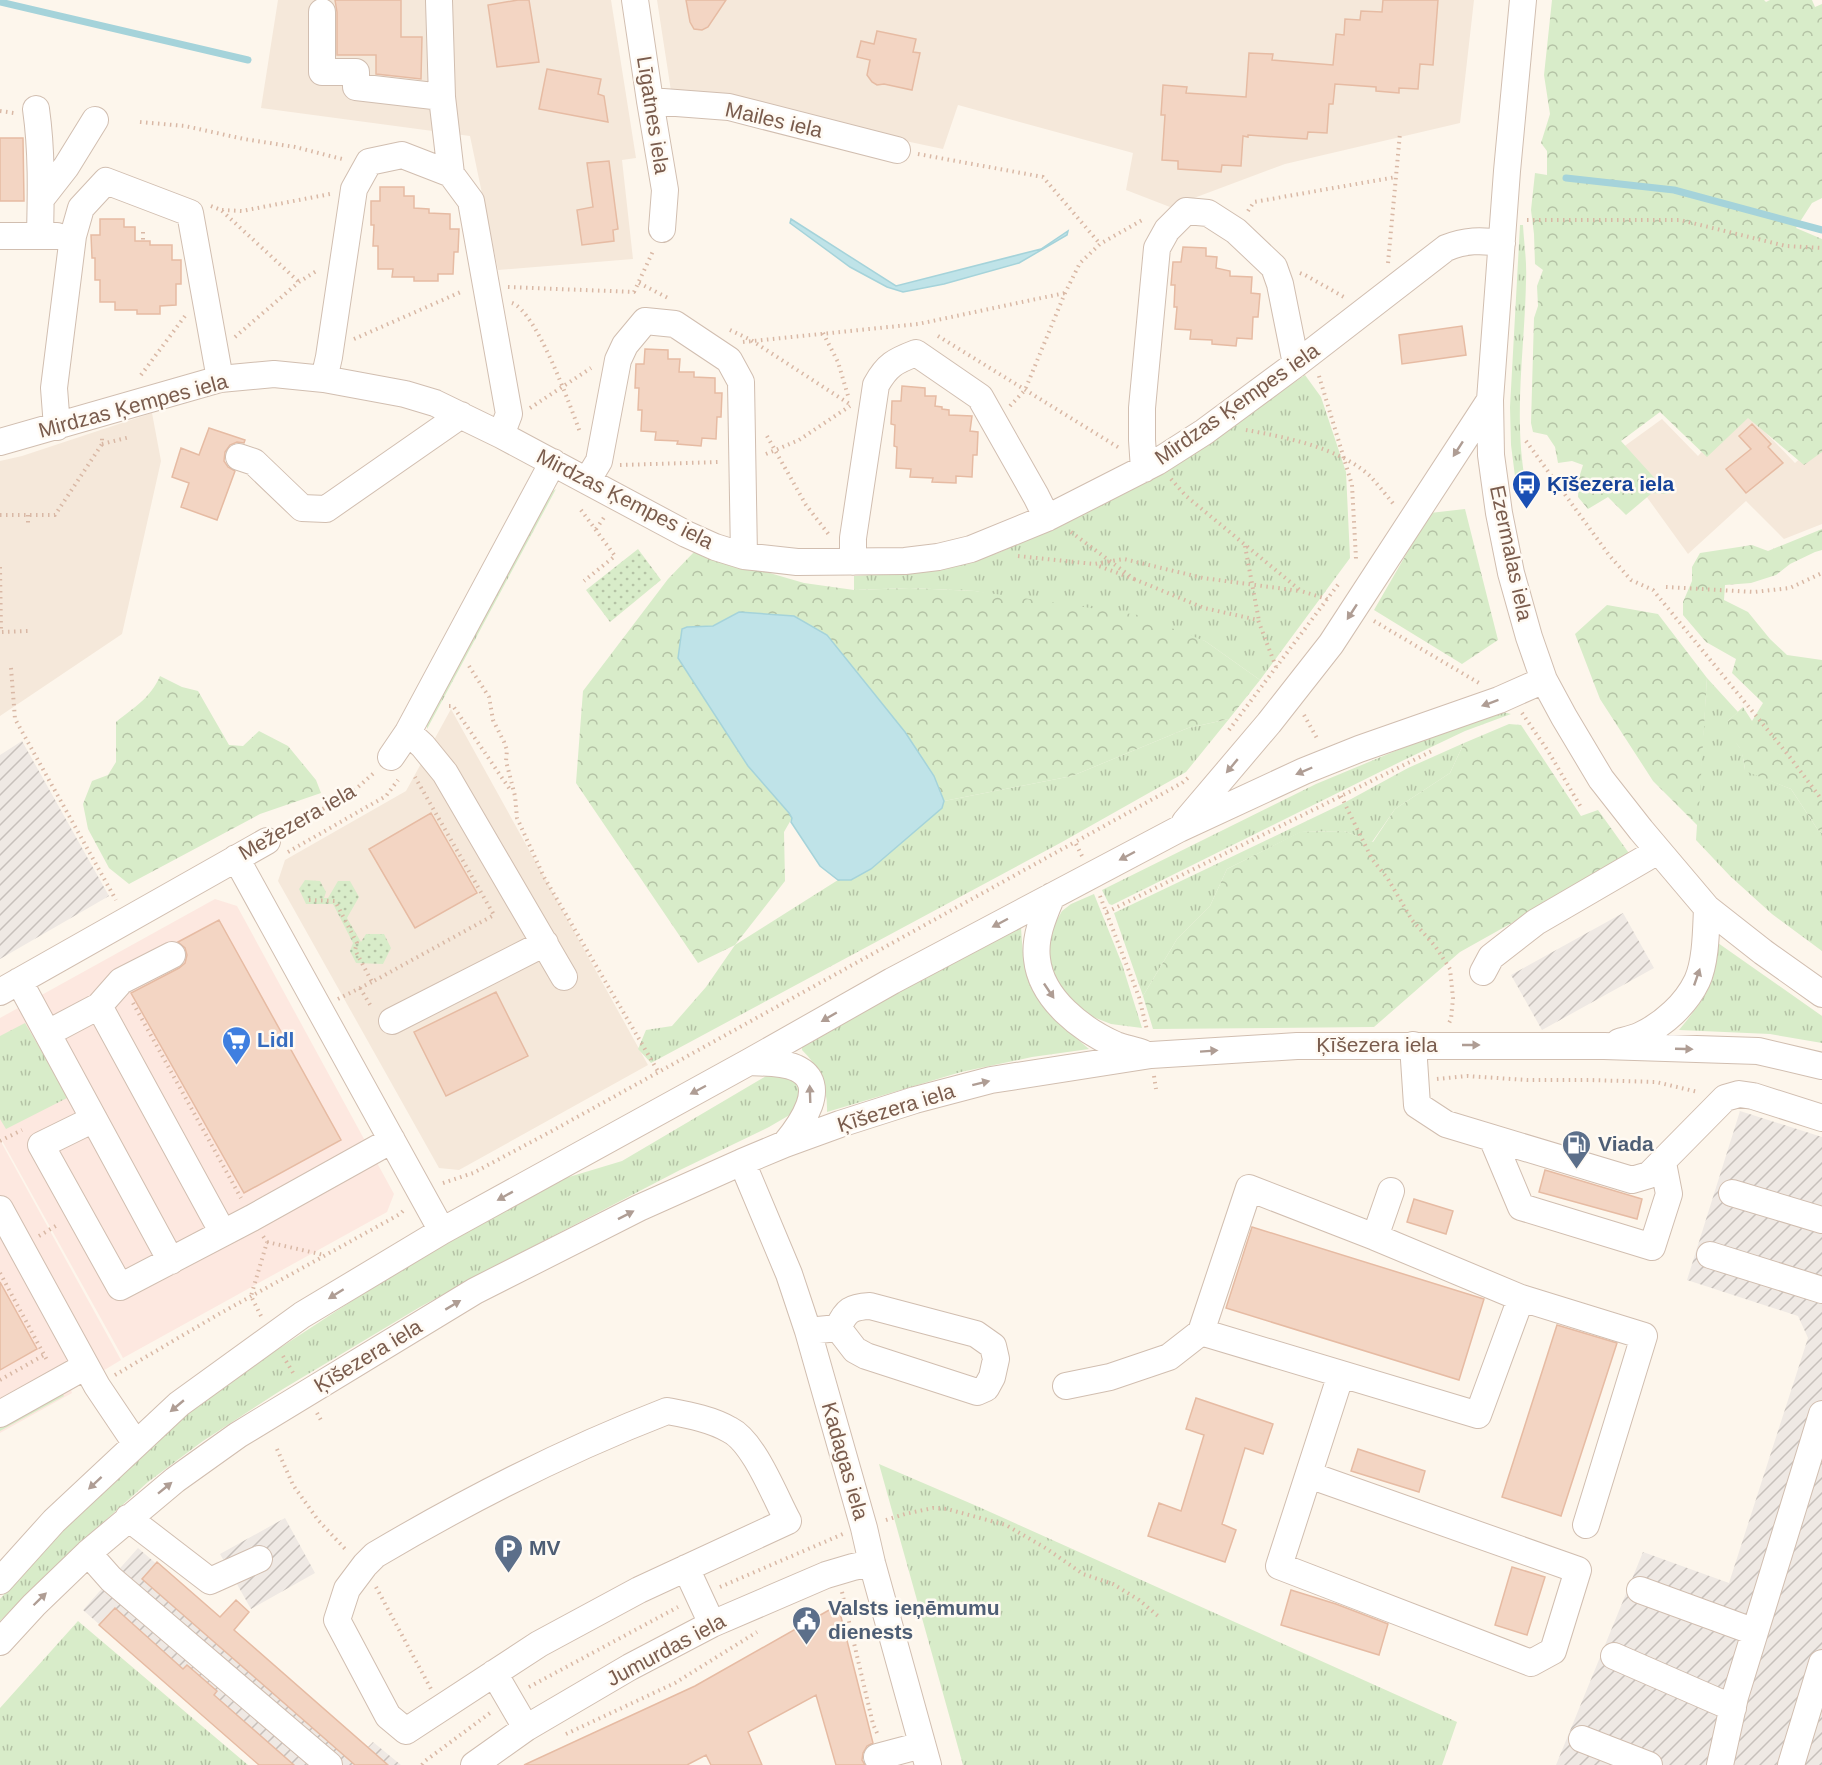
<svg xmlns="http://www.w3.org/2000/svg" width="1822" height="1765" viewBox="0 0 1822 1765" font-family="Helvetica,sans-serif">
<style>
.residential{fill:#f5e8da}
.commercial{fill:#fde8e0}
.industrial{fill:url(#industrial-furrows)}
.grass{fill:url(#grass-tufts)}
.forest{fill:url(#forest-crowns)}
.park{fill:url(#park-dots)}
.water{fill:#bfe3e8;stroke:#a5d3da;stroke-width:1.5}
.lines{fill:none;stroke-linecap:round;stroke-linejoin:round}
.stream{stroke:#a5d3da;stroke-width:7}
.building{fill:#f3d5c3;stroke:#e6bba3;stroke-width:1.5}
.minor-casing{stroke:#d1beb0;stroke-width:28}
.path{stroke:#d9b8a5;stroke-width:4;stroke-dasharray:1.5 4.5;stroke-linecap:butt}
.minor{stroke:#fff;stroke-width:26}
.oneway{fill:#af9d94}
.labels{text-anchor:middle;stroke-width:5;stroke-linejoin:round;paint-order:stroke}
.street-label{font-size:21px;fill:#7a5c4d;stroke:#fffaf3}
.transit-label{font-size:21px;font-weight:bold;fill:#164399;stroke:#fffaf3;text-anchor:start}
.shop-label{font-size:21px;font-weight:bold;fill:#366cbe;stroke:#fffaf3;text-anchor:start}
.service-label{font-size:21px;font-weight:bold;fill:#4e5e75;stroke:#fffaf3;text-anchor:start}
</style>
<defs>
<pattern id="industrial-furrows" width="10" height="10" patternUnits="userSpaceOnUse" patternTransform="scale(1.5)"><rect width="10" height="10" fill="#efe9e4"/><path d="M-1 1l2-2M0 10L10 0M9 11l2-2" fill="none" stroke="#c7c0bb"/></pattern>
<pattern id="grass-tufts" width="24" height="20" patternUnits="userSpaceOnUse" patternTransform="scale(1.5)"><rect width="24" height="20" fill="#d8ecc9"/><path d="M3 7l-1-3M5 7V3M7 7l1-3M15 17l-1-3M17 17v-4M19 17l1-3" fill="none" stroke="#b4c2a5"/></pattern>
<pattern id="forest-crowns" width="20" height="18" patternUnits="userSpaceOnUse" patternTransform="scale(1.5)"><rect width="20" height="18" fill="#d8ecc9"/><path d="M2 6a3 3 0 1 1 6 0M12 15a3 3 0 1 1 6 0" fill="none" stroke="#b4c2a5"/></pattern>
<pattern id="park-dots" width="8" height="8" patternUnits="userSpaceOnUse" patternTransform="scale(1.5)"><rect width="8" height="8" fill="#d8ecc9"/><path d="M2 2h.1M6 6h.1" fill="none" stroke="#b4c2a5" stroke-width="1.8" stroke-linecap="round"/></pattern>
</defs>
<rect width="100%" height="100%" fill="#fdf6ec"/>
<path class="residential" d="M278,0h333l25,158 -14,2 11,99 -135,11 -28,-134 -209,-28z
M657,0h817l-14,123 -175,41 -115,43 -44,-17 7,-37 -175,-48 -15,44 -272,-58z
M1742,408l53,55 27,-24v85l-38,15 -38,-38 -58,53 -73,-101 47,-34 36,37z
M152,413l9,48 -39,173 -122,82v-255l22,-5z
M451,709l197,356 -189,105 -20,-2 -161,-287 7,-21 121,-69z"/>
<path class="commercial" d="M215,899l22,7 157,288 -7,18 -264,146 -123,-221v-119z
M0,1140l121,220 -50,30 1,3 -72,40z"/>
<path class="industrial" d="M22,741l87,155 -109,63v-204z
M1623,913l31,55 -112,62 -31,-55z
M1740,1111l82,26v628h-266l87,-213 86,31 79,-245 -10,-22 -111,-36z
M285,1518l30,55 -64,36 -31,-55z
M138,1548l230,199 5,-5 28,23h-142l-176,-155z"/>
<path class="grass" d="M1520,225h3c1,18 4,37 3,55 -1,69 -14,142 1,210l-10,2 -6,-47 -1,-38z
M1305,375l16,22 25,75 4,86 -90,122 -55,-39 -230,-50 -65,-3 -56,2v-14l50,-3 49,-8 45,-12 64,-28 103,-53z
M556,489l-129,240v-11l117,-221z
M1707,678l31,34 -10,9 7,20 7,10 3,19 46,19 27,41 4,3v118l-50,-37 -42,-38 -34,-36z
M1503,712l8,2 -46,17 -61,29 -292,145 -3,-1 -7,-14 214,-106 144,-60z
M1229,719l-43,53 -124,70 -411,221 -13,-14 8,-19 26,-4 34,-39 29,-42 103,-65h13l91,-72 2,-7 128,-25 116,-48z
M1464,743l-14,30 -55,36 -23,33 -28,-11 -43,1 -74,37 -17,37 -33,33 -34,57 -29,-83 228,-109 66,-36z
M1094,894l28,70 20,64 -31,-4 -23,-9 -27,-25 -14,-29 4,-31 11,-19 9,-7z
M1015,927h6c1,16 3,46 10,60 13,26 37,44 58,62l-57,8 -71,15 -134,40c1,-24 -8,-46 -25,-62v-5z
M1718,943l104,73v27l-52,-9 -91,-4c26,-32 37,-45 39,-87z
M25,1023l44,74 -63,32 -6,-10v-83z
M779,1074l16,8 4,9v13l-6,9 -24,14 -89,43 -154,80 -106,57 -137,82 -80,52 -55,41 -81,73 -67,66v-22l59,-66 88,-83 39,-35 80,-58 144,-94 149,-83 63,-19 146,-86z
M59,1387l5,9 -64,35v-11z
M879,1464l100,43 478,215 -15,43h-479z
M78,1621l170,144h-248v-57z"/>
<path class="forest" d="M1552,0h212l2,2 4,-2h42l3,7 7,-3v194l-10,5 -16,25 26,11v213l-18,13 -56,-47 -41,39 -47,-45 -39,29 48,53 -17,-1 -26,22 -18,-18 -20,12 -10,-12 1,-19 4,-13 -11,-4 -14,2 -3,-16 -8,-12 -14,-3 -2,-9 3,-105 4,-12 -1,-20 6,-16 -8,-6 -1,-30 -3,-24 4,-37 12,2v-24l-6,-8 9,-29 -6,-39z
M1465,509l33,131 -36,24 -88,-54 56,-97z
M1822,529v21l-7,2 -25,12 -14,11 -25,8 -26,2 -1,15 24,12 22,27 17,16 35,5v173l-4,-3 -27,-41 -46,-18c-2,-16 -3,-27 -18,-34l1,-16 15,-14 9,14 11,-18 -31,-30 4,-14 -30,-17 -23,-27v-13l9,-21v-14l8,-14 52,-8 16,6z
M695,551l109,32 50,7 56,-2 65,3 163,24 67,26 55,39 -31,39 -41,9 -116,48 -128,25 -10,-25 -195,-164 -26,14 -26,1 -5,3 110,188 -8,14 1,49 -50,64 -37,18 -122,-180 7,-92 85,-112z
M1607,605l51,9 49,64 -9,148 -45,-45 -53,-82 -25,-65z
M160,676l22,11 16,4 31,54 14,1 16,-15 29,15 28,34 5,13 -61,21 -131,70 -20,-16 -21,-39 -5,-25 9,-23 16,-6 8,-13v-40c18,-15 34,-23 44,-46z
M1509,724l12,1 60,91 17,-6 33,46 -171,96 -86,75 -221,2 -10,-33 34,-57 33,-33 17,-37 73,-37 44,-1 29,11 22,-33 55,-36 14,-30z"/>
<path class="park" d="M638,549l23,31 -51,42 -24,-32z
M305,880l15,1 6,11 -2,6h4l10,-17h12l9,16 -12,21 14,24 5,-8h18l7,14 -8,16 -27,-1 -6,-12 3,-8 -20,-39h-27l-7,-15z"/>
<path class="water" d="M791,219l105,67 145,-37 27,-18 -1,4 -48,28 -75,21 -41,8 -16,-5 -37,-20 -60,-44z
M739,612l55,4 33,19 78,97 29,44 10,25 -2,7 -71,61 -20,11h-13l-18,-14 -29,-44 1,-4 -3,-5 -41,-47 -70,-108 4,-29 5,-2 26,-1z"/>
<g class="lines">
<path class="stream" d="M0,2l248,58
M1566,178l108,12 148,40"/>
</g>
<path class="building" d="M335,0h66v37h21l-1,42 -45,-5v-19h-39v-43z
M518,0h11l10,62 -42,5 -9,-62z
M686,0h40l-18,27 -6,3 -8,-1 -4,-7z
M1383,0h55l-5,65 -13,-1 -2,25 -19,-1v5l-23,-2v-4l-41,-3 -2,20h-4l-2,29 -19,-1 -1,7 -59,-4v2l-5,-1 -2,30 -19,-1 -1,7 -43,-3v-8l-16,-1 3,-45h-4l2,-30 24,2 -1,6 60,4 3,-44 24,1 -1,6 61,5 3,-31 8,1 1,-16 15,1 1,-9 21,1z
M877,31l39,8 -3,13 7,1 -8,37 -28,-6 -7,1 -5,-3 -5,-7 3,-15 -13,-3 4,-16 13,3z
M547,69l54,10 -3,15 6,2 4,26 -69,-13z
M0,138h23l1,63h-24z
M609,161l9,68 -5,1 1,11 -32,4 -5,-35 16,-3 -6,-44z
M380,187h24v9h10v12l15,1v4l21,1v15h9l-1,23h-4l-1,22h-15v7h-24v-4h-22l1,-8h-15v-23h-5l1,-21h-3v-24h9z
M100,219h24v8h11v14h15v4h22v15h9v24h-5v21l-16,1v8h-23v-4h-22v-8h-15v-22h-5v-22h-3l-1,-23h9z
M1183,247l23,1v8l11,1 -1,11 14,3v5l22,1 -1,16 9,1 -2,23h-5l-1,22 -15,-1 -1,8 -24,-2v-4l-22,-1 1,-9 -16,-1 2,-22h-3l1,-22h-4l2,-23h8z
M1462,326l4,29 -64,9 -3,-29z
M645,349l23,1v9h12l-1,13h15v5l21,1v15h7l-1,24h-4l-1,22 -14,-1 -1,8 -24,-2 1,-3 -23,-1 1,-8 -15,-1 1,-21h-4l1,-22h-4l1,-24h8z
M902,386l23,2v8h11l-1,10 7,1v2l7,1v5l23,1 -2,15 8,1 -1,23h-4l-1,22 -16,-1v7l-24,-1 1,-4 -23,-1 1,-8 -15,-1 1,-21 -3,-1 1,-21 -4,-1 1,-23h9z
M1752,424l19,20 -3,3 15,16 -37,30 -20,-24 25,-20 -12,-13z
M209,428l36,12 -1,3 -7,-1 -7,3 -5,7 -1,9 4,6 7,4 -18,49 -36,-13 8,-24 -17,-6 9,-29 18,7z
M431,813l46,80 -62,35 -46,-79z
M219,920l122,220 -97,53 -113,-200 48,-25 6,-5 2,-8 -2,-7 -7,-6z
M496,992l32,64 -82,40 -32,-64z
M1545,1170l97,29 -5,20 -98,-27z
M1414,1199l39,12 -7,23 -39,-12z
M1252,1227l232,72 -25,81 -233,-72z
M0,1282l37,67 -37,21z
M1557,1325l60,18 -56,173 -59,-19z
M1196,1398l77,26 -10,30 -18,-6 -23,76 14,6 -11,32 -77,-26 11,-33 22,8 23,-76 -18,-6z
M1358,1449l67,22 -6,21 -68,-21z
M157,1562l63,55 16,-17 13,12 -15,18 154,135h-33l-213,-186z
M1512,1567l33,10 -18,58 -32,-10z
M1291,1590l45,14 52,20 -9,31 -98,-30z
M838,1605l35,138 -6,3 -4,7 -1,7 3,5h-29l-20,-70 -68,37 14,33h-51l-5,-10 -19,10h-163l171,-79z
M115,1608l68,61 4,-4 30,26 -3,4 80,70h-35l-160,-140z"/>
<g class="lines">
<defs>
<path id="minor" d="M635,0l15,101 15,89 -3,39
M1523,0l-16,171 -17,229 1,55 8,58 12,60 18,64 15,43 20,37 37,62 40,51 66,78 56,44 59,42
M439,1l3,96 9,77
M322,12v60h34v15l86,10
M650,101l79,6 168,43
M36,109c6,42 5,84 4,126
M41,199l25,-32 29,-47
M0,236h57
M324,379l5,-22 25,-168 15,-27 33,-7 49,19 20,27 38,213 -8,21
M57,427l-3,-39 19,-152 8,-28 25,-27 84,32 30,166
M0,442l220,-63 54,-5 50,5 81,15 30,9 66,32 185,99 29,13 29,9 53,6 108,-1 33,-4 33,-8 76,-31 110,-56 47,-30 92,-68 150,-116c19,-8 35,-8 56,-5
M239,457l15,5 48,46 24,1 135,-94
M1144,469l-2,-29v-32l15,-160 10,-18 19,-19 22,2 28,18 38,36 6,17 16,80
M587,481l12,-20 19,-101 7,-15 20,-24 30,3 54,36 12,22 3,174
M853,562v-24l23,-153c11,-20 19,-24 40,-32l64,44 56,99 11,22
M408,732l15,14 22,27 119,204
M391,757l17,-25 145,-270
M1185,822l84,-99 62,-79 159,-244
M236,858l206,373
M1052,896c-8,19 -18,41 -15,63 4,40 45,71 79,86 9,3 18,5 27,8
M1483,972l8,-15 45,-35 122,-71
M19,981l152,280
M0,992l267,-151
M99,1006l22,-25 51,-26
M392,1021l153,-78
M48,1033l51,-27 124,227
M1619,1042c7,-2 16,-4 22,-7 23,-11 45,-31 56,-54 9,-19 9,-51 10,-73
M1413,1045l4,60 29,19 186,56 17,-5 76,-77 14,-4 14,2 69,22
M749,1062c15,1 33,0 47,6 35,16 4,58 -11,76
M94,1119l-53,26 79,142 132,-69 140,-78
M1492,1138l29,69 131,40 17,-53 -6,-31
M742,1162l47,112 19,57 56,197 8,35 56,202
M1732,1193l90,27
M0,1209l97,177 39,58
M1375,1237l146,61 123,38 -58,189
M1710,1255l112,35
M808,1331l30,-3 17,22 11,6 111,36 9,-4 6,-11 4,-18 -3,-13 -17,-12 -106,-28c-19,1 -24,4 -32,22
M1201,1332l277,83 43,-117
M1066,1386l44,-9 59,-20 32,-25 48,-144 126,49 16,-46
M667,1411c21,4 44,8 63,19 24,12 45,67 58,91l-149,69 -100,54 -133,87 -18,-15 -51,-96 10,-31 18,-24 10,-10c93,-55 191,-105 292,-144z
M0,1414l86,-48
M1309,1475l269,95 -25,81 -22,12 -252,-97 62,-192
M128,1518l82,63 49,-22
M88,1553l23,26 218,186
M686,1568l26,56
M0,1581l54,-60 125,-117 123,-89 140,-84 307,-169 143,-81 287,-152 125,-58 55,-22 140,-49 45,-20
M1640,1590l115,42
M0,1642l34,-37 54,-52 87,-73 63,-45 237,-144 164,-83 103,-46 43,-18 55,-20 75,-24 76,-20 160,-25 146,-9h307l154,5 64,15
M1614,1656l119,52
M494,1673l32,55
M1582,1739l67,26
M877,1757l45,-12
M474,1765l52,-37 104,-61 82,-43 114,-49 27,-8 19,-4
M1720,1765l15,-68 87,-283
M1791,1765l31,-102"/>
</defs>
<use href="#minor" class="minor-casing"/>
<path class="path" d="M0,111l14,2
M140,122l45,4 59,13 51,8 51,13
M918,154l125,23 57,67
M211,206l10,4 78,72
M222,210l20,1 88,-17
M1248,211l6,-9 142,-25
M1527,220h153l106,26 36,2
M143,232v9
M1388,263l12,-130
M1300,273l5,2 39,22
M639,283l31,16
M508,287l126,5 20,-43
M512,303c25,9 58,103 68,129
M730,330l21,10 100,65
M823,333l15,29 11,37
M938,336l183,113
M235,337l64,-55 19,-12
M354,339l109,-48
M743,342l175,-18 147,-31
M141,375l44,-59
M1319,376l33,109 4,74
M1010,406l15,-16 40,-97 15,-30 20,-19 44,-25
M530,408l61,-40
M1246,430c39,7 95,18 125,47 8,9 16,19 24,29
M767,436l39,69 24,31
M1526,441l83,114 22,25 22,10 136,166 33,44
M102,444l28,-7
M766,454l33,-14 51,-34
M620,465l100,-3
M1171,479l15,17 115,95 29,9
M581,510l34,46 -31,25
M0,515h55l47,-71v-7
M28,515v8
M596,529l9,-13
M1071,532l63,47 -38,-14
M1245,546l14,75
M1018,556l76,8 30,-5 79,19 97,13
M0,567l1,65 28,-1
M1134,579l70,29 54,12 18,47
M1666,587l88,5 36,-4 32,-15
M1374,621l105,62
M469,666l20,31 4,23 11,22 3,8 -1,11 9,35 2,22 27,59 115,196
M11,668l4,51 101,181
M449,706h4l58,85
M1522,713l26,38 34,58
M1304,715l14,25
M1229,730l111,-148
M1341,796l31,63 16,20 24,41 23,26 15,23 3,29 -2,21 -2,4
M287,831l70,-43 18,-16
M288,852l98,-56 12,-16
M1082,856l-7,-14 107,-59 8,-7
M1100,896l39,101 8,33
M309,900l26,1 22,42 -2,7 17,32 122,-67 -79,-138
M1107,912l327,-162
M360,988l12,20
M338,999l34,-17
M133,1003l108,195
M1154,1076l2,13
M1437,1079l30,-3 60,4h62l67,2 42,10
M0,1141l22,-11
M443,1183l30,-10 77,-41 525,-290
M39,1236l20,-12
M267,1242l57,13
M0,1273l48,89
M261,1316l-10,-20 16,-54 -4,-6
M283,1356l12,20
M115,1375l104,-61 181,-100 5,-5
M0,1380l44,-25
M317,1413l5,9
M277,1449l16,36 25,35 29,31
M886,1520l19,-6 28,-6 14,1 59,16 41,24 36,25 30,10 26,16 19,16
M376,1587l55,102
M720,1587l123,-53
M842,1592l31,132 4,9
M529,1687l149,-80
M566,1734l109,-51 82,-51
M422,1765l3,-4 65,-48"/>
<use href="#minor" class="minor"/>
</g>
<defs><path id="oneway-solid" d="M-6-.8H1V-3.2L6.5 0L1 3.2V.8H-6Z" transform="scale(1.5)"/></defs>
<g class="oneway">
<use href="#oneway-solid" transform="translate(1458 449) rotate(123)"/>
<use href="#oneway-solid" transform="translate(1352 612) rotate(123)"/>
<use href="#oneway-solid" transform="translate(1490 703) rotate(160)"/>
<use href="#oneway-solid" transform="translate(1232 766) rotate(130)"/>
<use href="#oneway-solid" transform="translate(1304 771) rotate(157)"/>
<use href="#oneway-solid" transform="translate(1127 856) rotate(152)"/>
<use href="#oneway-solid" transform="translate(1000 923) rotate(152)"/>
<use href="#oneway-solid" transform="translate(1697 977) rotate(-71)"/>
<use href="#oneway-solid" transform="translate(1049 991) rotate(56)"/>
<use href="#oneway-solid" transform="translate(829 1017) rotate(150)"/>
<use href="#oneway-solid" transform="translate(1471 1045)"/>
<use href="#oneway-solid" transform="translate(1684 1049) rotate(2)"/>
<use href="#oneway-solid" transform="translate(1209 1051) rotate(-4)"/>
<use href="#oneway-solid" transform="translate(981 1083) rotate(-14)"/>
<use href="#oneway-solid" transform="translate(698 1090) rotate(152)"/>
<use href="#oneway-solid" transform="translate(810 1094) rotate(-92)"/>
<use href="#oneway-solid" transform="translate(505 1196) rotate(151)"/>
<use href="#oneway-solid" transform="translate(626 1215) rotate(-27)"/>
<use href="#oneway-solid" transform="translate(336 1294) rotate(148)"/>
<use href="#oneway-solid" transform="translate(453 1305) rotate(-31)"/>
<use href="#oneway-solid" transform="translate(177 1406) rotate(140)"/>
<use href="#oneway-solid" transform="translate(95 1483) rotate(137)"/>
<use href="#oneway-solid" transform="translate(165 1488) rotate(-39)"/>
<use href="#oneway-solid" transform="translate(40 1599) rotate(-44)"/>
</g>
<defs>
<symbol id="bus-pin" viewBox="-11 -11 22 30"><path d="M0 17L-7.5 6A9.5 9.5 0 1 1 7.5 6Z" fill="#1a4fb4" stroke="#fffaf3"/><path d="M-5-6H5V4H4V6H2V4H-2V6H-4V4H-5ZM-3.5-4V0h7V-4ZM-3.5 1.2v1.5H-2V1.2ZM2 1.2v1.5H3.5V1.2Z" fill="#fff"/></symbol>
<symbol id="supermarket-pin" viewBox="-11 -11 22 30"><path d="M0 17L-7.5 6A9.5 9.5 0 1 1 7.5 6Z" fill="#3f7fe0" stroke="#fffaf3"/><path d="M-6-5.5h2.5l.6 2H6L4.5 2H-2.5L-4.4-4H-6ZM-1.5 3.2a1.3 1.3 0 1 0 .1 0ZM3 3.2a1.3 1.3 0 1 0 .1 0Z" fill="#fff"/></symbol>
<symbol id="fuel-pin" viewBox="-11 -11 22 30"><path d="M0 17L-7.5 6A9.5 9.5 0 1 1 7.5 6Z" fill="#5c6f8a" stroke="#fffaf3"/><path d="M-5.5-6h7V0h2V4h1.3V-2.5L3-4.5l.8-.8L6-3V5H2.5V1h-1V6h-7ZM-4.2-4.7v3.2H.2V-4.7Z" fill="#fff"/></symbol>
<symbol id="parking-pin" viewBox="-11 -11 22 30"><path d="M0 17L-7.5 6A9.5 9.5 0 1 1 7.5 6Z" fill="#5c6f8a" stroke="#fffaf3"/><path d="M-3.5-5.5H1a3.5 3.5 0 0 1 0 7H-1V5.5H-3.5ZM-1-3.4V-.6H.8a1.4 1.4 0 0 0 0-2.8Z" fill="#fff"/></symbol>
<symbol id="civic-pin" viewBox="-11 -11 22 30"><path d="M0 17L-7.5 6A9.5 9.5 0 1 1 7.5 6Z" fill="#5c6f8a" stroke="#fffaf3"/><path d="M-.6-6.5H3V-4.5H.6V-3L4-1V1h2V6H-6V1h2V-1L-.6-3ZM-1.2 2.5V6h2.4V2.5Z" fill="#fff"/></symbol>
</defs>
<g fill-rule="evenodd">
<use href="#bus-pin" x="1510" y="468" width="33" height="45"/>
<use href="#supermarket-pin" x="220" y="1024" width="33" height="45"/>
<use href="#fuel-pin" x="1560" y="1128" width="33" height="45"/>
<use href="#parking-pin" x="492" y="1532" width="33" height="45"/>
<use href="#civic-pin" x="790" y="1604" width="33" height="45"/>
</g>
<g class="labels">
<g class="street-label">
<text transform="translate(653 115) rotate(81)" y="7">Līgatnes iela</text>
<text transform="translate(774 120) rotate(13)" y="7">Mailes iela</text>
<text transform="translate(1237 404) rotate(-35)" y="7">Mirdzas Ķempes iela</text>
<text transform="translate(133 406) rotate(-15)" y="7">Mirdzas Ķempes iela</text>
<text transform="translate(625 499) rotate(27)" y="7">Mirdzas Ķempes iela</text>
<text transform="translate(1511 553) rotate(78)" y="7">Ezermalas iela</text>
<text transform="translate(297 822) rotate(-30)" y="7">Mežezera iela</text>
<text x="1377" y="1052">Ķīšezera iela</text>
<text transform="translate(896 1108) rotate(-17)" y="7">Ķīšezera iela</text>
<text transform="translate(368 1356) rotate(-31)" y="7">Ķīšezera iela</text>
<text transform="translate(845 1461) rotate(74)" y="7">Kadagas iela</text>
<text transform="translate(666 1650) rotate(-28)" y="7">Jumurdas iela</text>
</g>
<g class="transit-label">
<text x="1547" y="491">Ķīšezera iela</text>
</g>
<g class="shop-label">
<text x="257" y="1047">Lidl</text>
</g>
<g class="service-label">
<text x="1598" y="1151">Viada</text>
<text x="529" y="1555">MV</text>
<text x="828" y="1615">Valsts ieņēmumu<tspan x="828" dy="24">dienests</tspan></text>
</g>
</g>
</svg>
